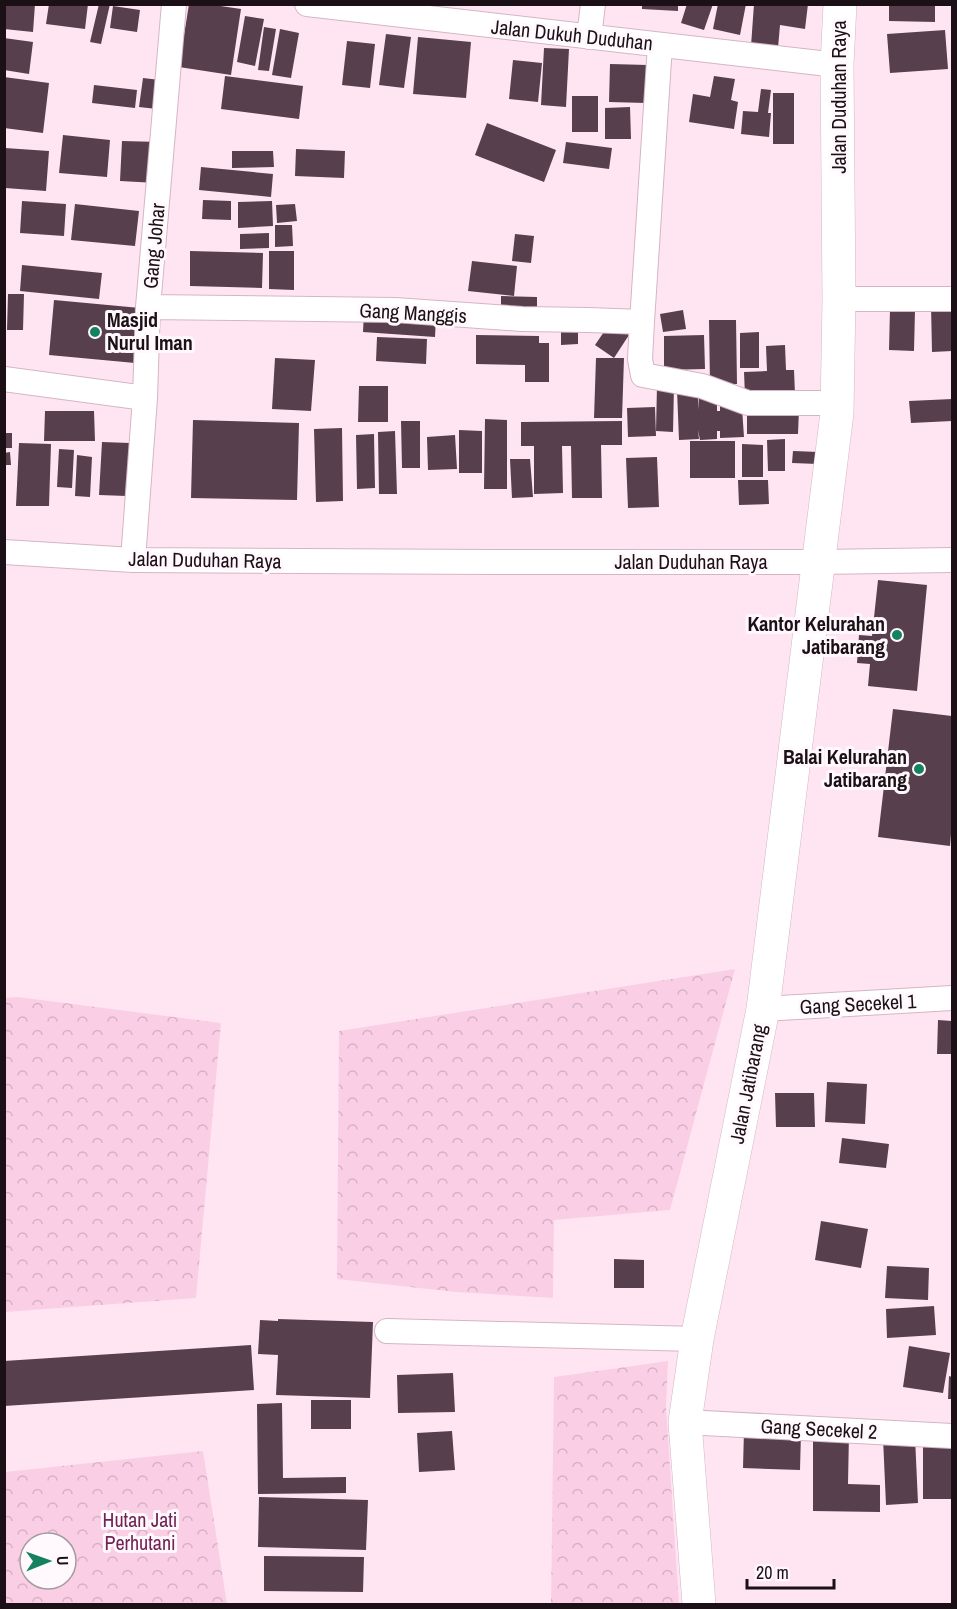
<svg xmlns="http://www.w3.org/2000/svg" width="957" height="1609" viewBox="0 0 957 1609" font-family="'Archivo Narrow',sans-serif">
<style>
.forest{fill:url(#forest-crowns);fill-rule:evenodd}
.building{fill:#583f4d}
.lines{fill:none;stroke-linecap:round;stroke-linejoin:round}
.street-casing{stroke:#d4b5c5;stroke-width:26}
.secondary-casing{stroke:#d4b5c5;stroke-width:34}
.street{stroke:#fff;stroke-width:24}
.secondary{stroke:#fff;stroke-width:33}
.poi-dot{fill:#15825f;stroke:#fff8fc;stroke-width:2}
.labels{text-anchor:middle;stroke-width:6;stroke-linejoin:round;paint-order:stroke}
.street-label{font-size:20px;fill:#1b1016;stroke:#fff8fc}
.poi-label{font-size:20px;font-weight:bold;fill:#1b1016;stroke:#fff8fc;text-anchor:end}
.park-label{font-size:20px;fill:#712355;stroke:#fff8fc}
</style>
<defs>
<pattern id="forest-crowns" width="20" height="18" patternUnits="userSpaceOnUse" patternTransform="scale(1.5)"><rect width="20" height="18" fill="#facfe6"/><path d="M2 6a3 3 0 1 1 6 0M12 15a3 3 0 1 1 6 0" fill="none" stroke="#d6b1c5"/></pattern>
</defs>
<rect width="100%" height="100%" fill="#ffe5f2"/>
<path class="forest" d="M735,969l-65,241 -116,10 -1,78 -97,-6 -119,-13 2,-248z
M18,997l203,26 -25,275 -191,14 -1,-314z
M668,1361l-2,46 13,197h-128l3,-227z
M203,1451l24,153h-222v-132zM30,1543h36v36h-36z"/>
<path class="building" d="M4,4h31l-2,28 -29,-3z
M49,4h39l-3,25 -39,-5z
M99,4h11l-9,40 -11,-2z
M189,4h18l34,5 -10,66 -52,-8z
M642,4h36v7l-36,-2z
M687,4h26l-9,26 -23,-7z
M718,4h28l-6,31 -27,-6z
M754,4h54l-3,25 -25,-4 -2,23 -27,-2z
M889,4h46v18l-46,-1z
M113,6l27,4 -3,22 -27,-4z
M245,16l19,3 -9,47 -18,-4z
M264,27l12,2 -7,42 -11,-1z
M280,29l19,4 -8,45 -19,-3z
M945,30l3,39 -58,4 -3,-39z
M386,34l25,3 -7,51 -25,-3z
M418,37l53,5 -5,56 -53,-4z
M4,38l29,4 -4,32 -25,-4z
M347,41l28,3 -5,44 -28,-3z
M544,48l25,1 -3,58 -25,-2z
M513,60l29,3 -4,39 -29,-3z
M610,64l38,1 -2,38 -37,-1z
M225,76l78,10 -4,33 -78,-10z
M714,76l21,3 -4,21 7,2 -4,27 -45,-7 4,-28 17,3z
M4,77l45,6 -6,50 -39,-5z
M143,78l17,2 -3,29 -18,-2z
M94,85l43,5 -2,18 -43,-5z
M761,89l10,1 -3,23h3l-2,24 -28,-3 2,-23 15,1z
M773,93h21v51h-21z
M572,96h26v36h-26z
M630,107l1,32h-26v-31z
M487,123l69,27 -12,32 -69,-27z
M63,135l47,5 -3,37 -48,-4z
M122,141l38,1 -3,41 -37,-2z
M566,142l46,6 -3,21 -46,-6z
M5,148l44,3 -3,40 -41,-3z
M296,149l49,2 -1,27 -49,-2z
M232,151h41l1,16 -42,1z
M201,167l72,7 -2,23 -72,-7z
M203,200l28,1v19l-29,-1z
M22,201l44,3 -2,32 -44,-3z
M272,201l1,25 -35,2v-26z
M75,204l64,7 -4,35 -64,-6z
M295,204l2,17 -20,2 -1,-18z
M275,225h17l1,21 -18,1z
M269,233v15l-29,1v-15z
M515,234l19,2 -3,27 -19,-2z
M190,251l73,2 -1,35 -72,-2z
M269,251h25v39l-25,-1z
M472,261l45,5 -3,30 -46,-5z
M22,265l80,8 -3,26 -79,-8z
M8,294h16l-1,36h-16z
M501,296l36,1v19l-36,-1z
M54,300l86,8 -5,55 -86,-8z
M952,304v47l-20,1 -1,-47z
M890,309l25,1 -1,41 -25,-1z
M683,310l3,19 -23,3 -3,-18z
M364,312l72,5 -1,20 -72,-5z
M709,320h27l1,64 -27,1z
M561,321l17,1v22l-17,1z
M610,323l19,12 -15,23 -19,-13z
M759,332v36h-19v-35z
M476,335l63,1v7h10v39h-24v-17l-49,-1z
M704,335l1,34 -41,1v-34z
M377,337l50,2 -1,25 -50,-3z
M785,345l1,25h8l1,24 -50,2 -1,-24 23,-1 -1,-25z
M275,358l40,2 -4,51 -39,-2z
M596,358h28l-2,60h-28z
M657,385l17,1 -1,46 -17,-1z
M359,386h29v36h-30z
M698,389v21l1,-15 18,-1v17h3v-9l22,6 2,29 -24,1v-7h-3v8l-17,1 -2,-10 1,9 -20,1 -2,-50z
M952,399v22l-41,2 -2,-22z
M655,407l1,29 -28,1 -1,-29z
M747,409h52l-1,25h-51z
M45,411h49l1,30h-51z
M485,419l22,1v69h-23z
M193,420l106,3 -2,77 -106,-2z
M401,421h19v47h-18z
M622,421v24h-21l1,53h-30l-1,-52h-9l1,47 -29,1v-48h-13v-24z
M342,428l1,73 -27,1 -2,-73z
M459,430l23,1v42h-23z
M395,431l2,63h-18l-1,-62z
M4,433h8v15h-8z
M374,434l1,54 -18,1 -1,-54z
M455,435l2,34 -29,1 -1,-33z
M785,439v32h-17l-1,-31z
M690,441h45v37h-45z
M102,442l28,1 -3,53 -28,-1z
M19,443l32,1 -2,62h-33z
M742,444l21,1v32h-21z
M59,449l15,1 -2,38 -15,-1z
M793,451l26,1 -1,12 -26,-1z
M10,452l1,13h-7v-12z
M77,455l15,2 -2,40 -15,-1z
M657,457l2,50 -31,1 -2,-50z
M510,459h20l3,38 -21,1z
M738,480h30l1,24 -30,1z
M878,580l49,5 -10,106 -49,-5 2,-22 -13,-1 2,-28 13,1z
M893,709l59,7v106l-2,24 -72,-9z
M938,1020l14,1v33h-15z
M827,1082l40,2 -2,40 -40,-2z
M775,1093h39l1,34h-39z
M842,1138l47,6 -3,24 -47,-5z
M821,1221l47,8 -7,39 -46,-8z
M614,1259l30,1v28h-30z
M887,1266l42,2 -1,32 -43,-2z
M934,1306l2,29 -49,3 -1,-29z
M278,1319l95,3 -3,76 -94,-3 2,-40 -20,-1 2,-34 18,1z
M251,1345l3,45 -250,16v-45z
M909,1346l41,7 -7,40 -40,-6z
M453,1373l2,39 -57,1 -1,-38z
M949,1376l3,1v22h-4z
M311,1400h40v29h-40z
M282,1403l1,75 63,-1v16l-88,1 -1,-90z
M744,1430l57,2 -1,38 -57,-2z
M452,1431l3,39 -36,2 -2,-39z
M813,1433h36l-1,51 32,1v27l-67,-1z
M915,1437l3,66 -32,2 -3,-67z
M923,1441h29v58h-29z
M259,1497l109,3 -2,50 -108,-3z
M264,1556l100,1 -1,35 -99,-1z"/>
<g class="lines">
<defs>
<path id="street" d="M307,4l530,61
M589,37l4,-33
M660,45l-18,277 -2,37 3,16 59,11 46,17h90
M839,299h113
M148,307l247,3 127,9 66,1 54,2
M4,379l141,19
M4,552l129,8 359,2h326l134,-2
M133,560l12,-162 3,-91 26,-303
M763,1009l189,-11
M387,1331l310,8
M685,1422l267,14"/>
<path id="secondary" d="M699,1604l-14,-182 12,-83 66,-330 74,-596 2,-114 -2,-234 3,-61"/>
</defs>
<use href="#street" class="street-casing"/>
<use href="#secondary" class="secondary-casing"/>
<use href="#street" class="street"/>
<use href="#secondary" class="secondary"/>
</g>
<g class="poi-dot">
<circle cx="95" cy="332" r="6"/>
<circle cx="897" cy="635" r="6"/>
<circle cx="919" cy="769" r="6"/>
</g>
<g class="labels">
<g class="street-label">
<text transform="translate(572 35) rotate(6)" y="7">Jalan Dukuh Duduhan</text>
<text transform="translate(839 97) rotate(-90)" y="7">Jalan Duduhan Raya</text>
<text transform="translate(154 246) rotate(-85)" y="7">Gang Johar</text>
<text transform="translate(413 313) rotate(3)" y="7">Gang Manggis</text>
<text transform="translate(205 560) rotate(1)" y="7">Jalan Duduhan Raya</text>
<text x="691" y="569">Jalan Duduhan Raya</text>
<text transform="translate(858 1004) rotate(-3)" y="7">Gang Secekel 1</text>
<text transform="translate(748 1084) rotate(-79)" y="7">Jalan Jatibarang</text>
<text transform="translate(819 1429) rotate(3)" y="7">Gang Secekel 2</text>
</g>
<g class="poi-label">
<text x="107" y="327" text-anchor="start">Masjid<tspan x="107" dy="23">Nurul Iman</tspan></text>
<text x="885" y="631">Kantor Kelurahan<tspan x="885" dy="23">Jatibarang</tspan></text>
<text x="907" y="764">Balai Kelurahan<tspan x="907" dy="23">Jatibarang</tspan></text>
</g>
<g class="park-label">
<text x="140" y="1527">Hutan Jati<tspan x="140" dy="23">Perhutani</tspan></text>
</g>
</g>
<rect width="957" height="1609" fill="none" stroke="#1b1016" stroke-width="12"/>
<g transform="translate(48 1561) rotate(89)"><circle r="28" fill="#fff8fc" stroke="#a49ba0" stroke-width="1.5"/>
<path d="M0-4.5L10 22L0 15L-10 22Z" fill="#15825f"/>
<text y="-9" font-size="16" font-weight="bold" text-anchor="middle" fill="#1b1016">U</text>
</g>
<path d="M747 1579v9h87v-9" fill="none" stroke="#1b1016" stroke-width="3"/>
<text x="756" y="1579" font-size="18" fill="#1b1016" stroke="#fff8fc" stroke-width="4.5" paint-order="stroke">20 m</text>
</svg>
